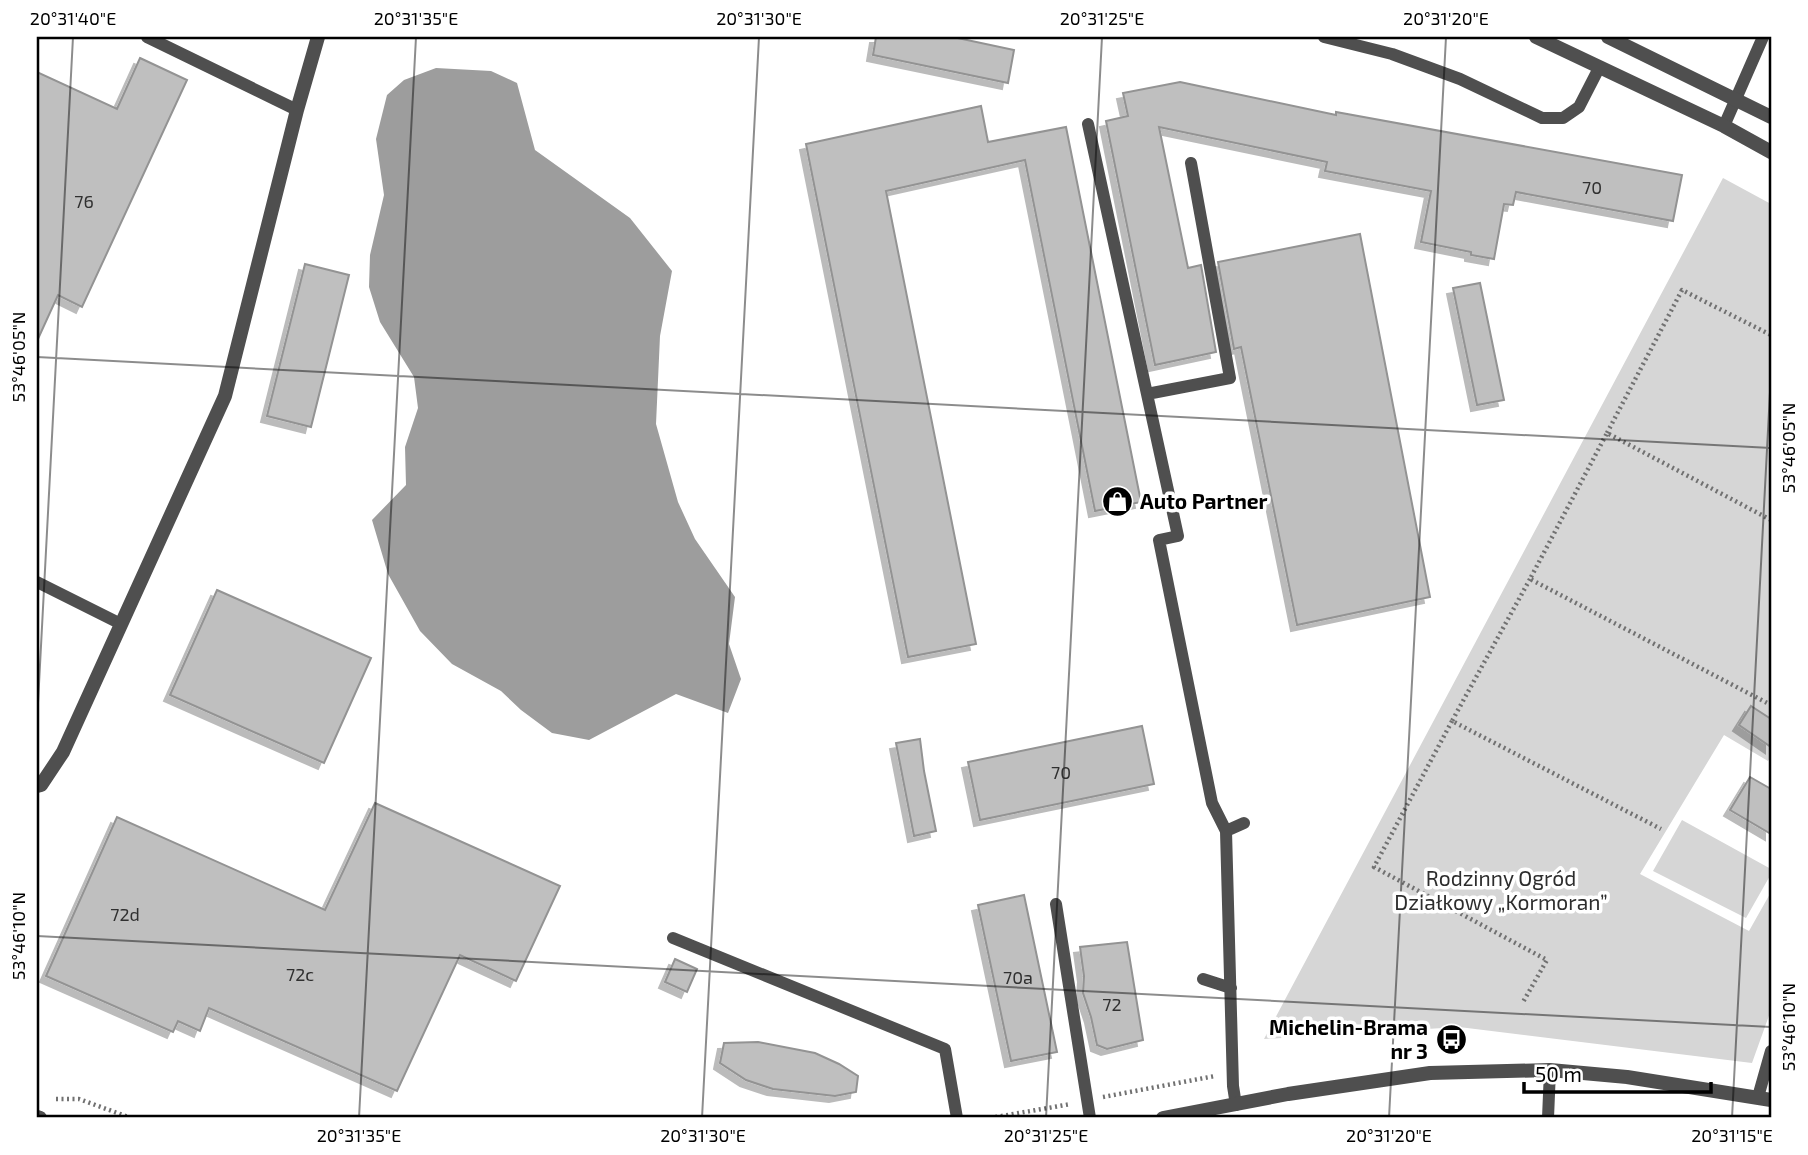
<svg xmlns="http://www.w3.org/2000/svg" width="1808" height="1155" viewBox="0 0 1808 1155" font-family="'Exo 2',sans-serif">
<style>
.green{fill:#d6d6d6}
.water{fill:#9d9d9d}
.building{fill:#bfbfbf;stroke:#939393;stroke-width:2;filter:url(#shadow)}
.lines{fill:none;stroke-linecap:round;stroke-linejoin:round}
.path{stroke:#717171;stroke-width:4.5;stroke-dasharray:2 3.5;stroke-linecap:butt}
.service{stroke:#4f4f4f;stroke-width:12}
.minor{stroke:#4f4f4f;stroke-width:14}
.tertiary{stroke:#4f4f4f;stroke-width:14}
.ticks{fill:none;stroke:#000;stroke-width:2;stroke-opacity:0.45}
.labels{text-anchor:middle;stroke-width:7;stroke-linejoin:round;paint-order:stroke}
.number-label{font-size:18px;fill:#303030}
.poi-label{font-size:21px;font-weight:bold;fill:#000;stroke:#fff;text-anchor:start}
.park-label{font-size:21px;fill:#2d2d2d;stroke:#fff}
.neatline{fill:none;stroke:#000;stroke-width:2.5}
.ticks-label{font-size:18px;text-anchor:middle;fill:#000}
</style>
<defs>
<filter id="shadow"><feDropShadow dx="-6" dy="6" stdDeviation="0" flood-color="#0004"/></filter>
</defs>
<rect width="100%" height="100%" fill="#fff"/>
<path class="green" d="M1723,178l48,26v552l-3,5 -44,-26 -84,139 109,57 22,-39v118l-19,53 -293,-36 -195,12z
M1682,820l89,49v5l-25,44 -93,-47z"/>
<path class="water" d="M436,68l55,3 26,12 18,67 95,68 42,53 -12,65 -4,88 22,78 17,37 40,58 -6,47 12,35 -13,34 -52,-19 -87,46 -37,-7 -31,-23 -20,-19 -49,-27 -32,-33 -32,-57 -16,-54 34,-35 -1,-38 13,-39 -4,-31 -34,-55 -11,-35 1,-32 14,-60 -8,-56 11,-44 17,-15z"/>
<path class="building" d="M876,37h77l61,13 -6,33 -135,-28z
M140,58l47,22 -105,227 -24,-12 -21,46v-269l80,37z
M1180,82l156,33v-3l346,63 -9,46 -157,-29 -3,13 -9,-1 -10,55 -23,-4v-3l-50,-10 10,-51 -106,-20 2,-9 -168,-35 29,141 13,-3 15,87 -61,13 -49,-244 22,-5 -5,-23z
M981,106l7,36 78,-15 75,375 -46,9 -70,-351 -139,31 90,453 -68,13 -102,-513z
M1360,234l70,363 -133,28 -56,-278 -7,2 -16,-87z
M305,264l44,11 -38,152 -44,-11z
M1480,283l24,117 -27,5 -24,-117z
M217,590l154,68 -47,105 -154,-68z
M1751,706l20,13v28l-32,-22z
M1142,726l12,58 -174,36 -12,-58z
M920,739l4,32 12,60 -22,5 -18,-93z
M1750,777l21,12v45l-41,-24z
M375,803l185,83 -44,95 -56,-26 -63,136 -188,-83 -9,23 -22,-10 -5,11 -127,-56 71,-159 208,93z
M1024,895l33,157 -46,9 -33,-156z
M1127,942l16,98 -36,9 -10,-4 -6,-28 -8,-24 1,-17 -4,-29z
M675,959l22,10 -10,23 -22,-10z
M758,1042l57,11 24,11 19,12 -2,16 -21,4 -62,-7 -27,-9 -26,-17 4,-20z"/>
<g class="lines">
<path class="path" d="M1607,433l75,-143 89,45
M1771,520l-164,-87 -77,146 241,126
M1530,579l-78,142 209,108
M1452,721l-78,146 173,93 -24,42
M1103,1097l112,-21
M56,1099h23l52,19
M990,1118l81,-14"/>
<path class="service" d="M147,37l150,73
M1324,37l68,17 68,25 82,39h21l16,-11 20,-39
M1088,124l90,412 -19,4 53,263 14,28 7,255 3,19
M1724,126l39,-89
M1147,394l83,-16 -39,-215
M37,582l84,42
M1226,831l18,-8
M1056,904l34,214
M673,938l272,111 12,69
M1203,979l28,9
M1758,1097l13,-46
M1548,1118l2,-48"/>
<path class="minor" d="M1536,37l188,89 47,26
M1608,37l163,80
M37,786l4,-1 22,-33 162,-356 72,-286 21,-73"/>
<path class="tertiary" d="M37,1117l3,1
M1163,1118l125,-24 142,-21 120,-3 77,7 144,23"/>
</g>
<path class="ticks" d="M37,357l1734,91M37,722l36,-685M37,936l1734,91M359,1118l57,-1081M702,1118l57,-1081M1046,1118l56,-1081M1389,1118l57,-1081M1732,1118l39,-745"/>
<defs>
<symbol id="shop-disc" viewBox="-11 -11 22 22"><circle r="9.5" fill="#000" stroke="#fff"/><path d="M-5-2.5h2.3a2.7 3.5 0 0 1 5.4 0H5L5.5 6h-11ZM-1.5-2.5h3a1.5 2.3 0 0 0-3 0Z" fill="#fff"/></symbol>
<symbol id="bus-disc" viewBox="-11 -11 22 22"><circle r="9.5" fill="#000" stroke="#fff"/><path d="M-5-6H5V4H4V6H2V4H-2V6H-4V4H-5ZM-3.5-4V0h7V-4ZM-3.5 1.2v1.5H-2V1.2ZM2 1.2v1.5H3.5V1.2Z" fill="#fff"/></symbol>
</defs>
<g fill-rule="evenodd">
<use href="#shop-disc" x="1100" y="484" width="35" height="35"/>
<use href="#bus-disc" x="1434" y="1022" width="35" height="35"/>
</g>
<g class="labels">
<g class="number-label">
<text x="1592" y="194">70</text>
<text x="84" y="208">76</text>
<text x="1061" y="779">70</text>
<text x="125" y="921">72d</text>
<text x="300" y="981">72c</text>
<text x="1018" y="984">70a</text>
<text x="1112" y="1011">72</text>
</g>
<g class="poi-label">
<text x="1140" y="509">Auto Partner</text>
<text x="1428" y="1035" text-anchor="end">Michelin-Brama<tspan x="1428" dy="24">nr 3</tspan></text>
</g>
<g class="park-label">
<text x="1501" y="886">Rodzinny Ogród<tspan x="1501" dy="24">Działkowy „Kormoran”</tspan></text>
</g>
</g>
<rect width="1808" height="1155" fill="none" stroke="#ffffff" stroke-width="77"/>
<path d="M1524 1082v10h187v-10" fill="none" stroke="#000000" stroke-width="3.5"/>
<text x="1535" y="1082" font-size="21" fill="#000000" stroke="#ffffff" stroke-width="5" paint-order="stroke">50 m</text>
<rect x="38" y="38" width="1732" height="1078" class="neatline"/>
<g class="ticks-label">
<text x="73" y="25">20°31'40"E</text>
<text x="416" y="25">20°31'35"E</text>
<text x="759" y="25">20°31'30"E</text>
<text x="1102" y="25">20°31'25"E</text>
<text x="1446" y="25">20°31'20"E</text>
<text transform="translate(19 357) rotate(-90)" y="6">53°46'05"N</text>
<text transform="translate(1789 448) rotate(-90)" y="6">53°46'05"N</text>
<text transform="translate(19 936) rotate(-90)" y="6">53°46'10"N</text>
<text transform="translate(1789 1027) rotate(-90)" y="6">53°46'10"N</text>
<text x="359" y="1142">20°31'35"E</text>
<text x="703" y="1142">20°31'30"E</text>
<text x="1046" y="1142">20°31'25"E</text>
<text x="1389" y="1142">20°31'20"E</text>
<text x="1732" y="1142">20°31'15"E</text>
</g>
</svg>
